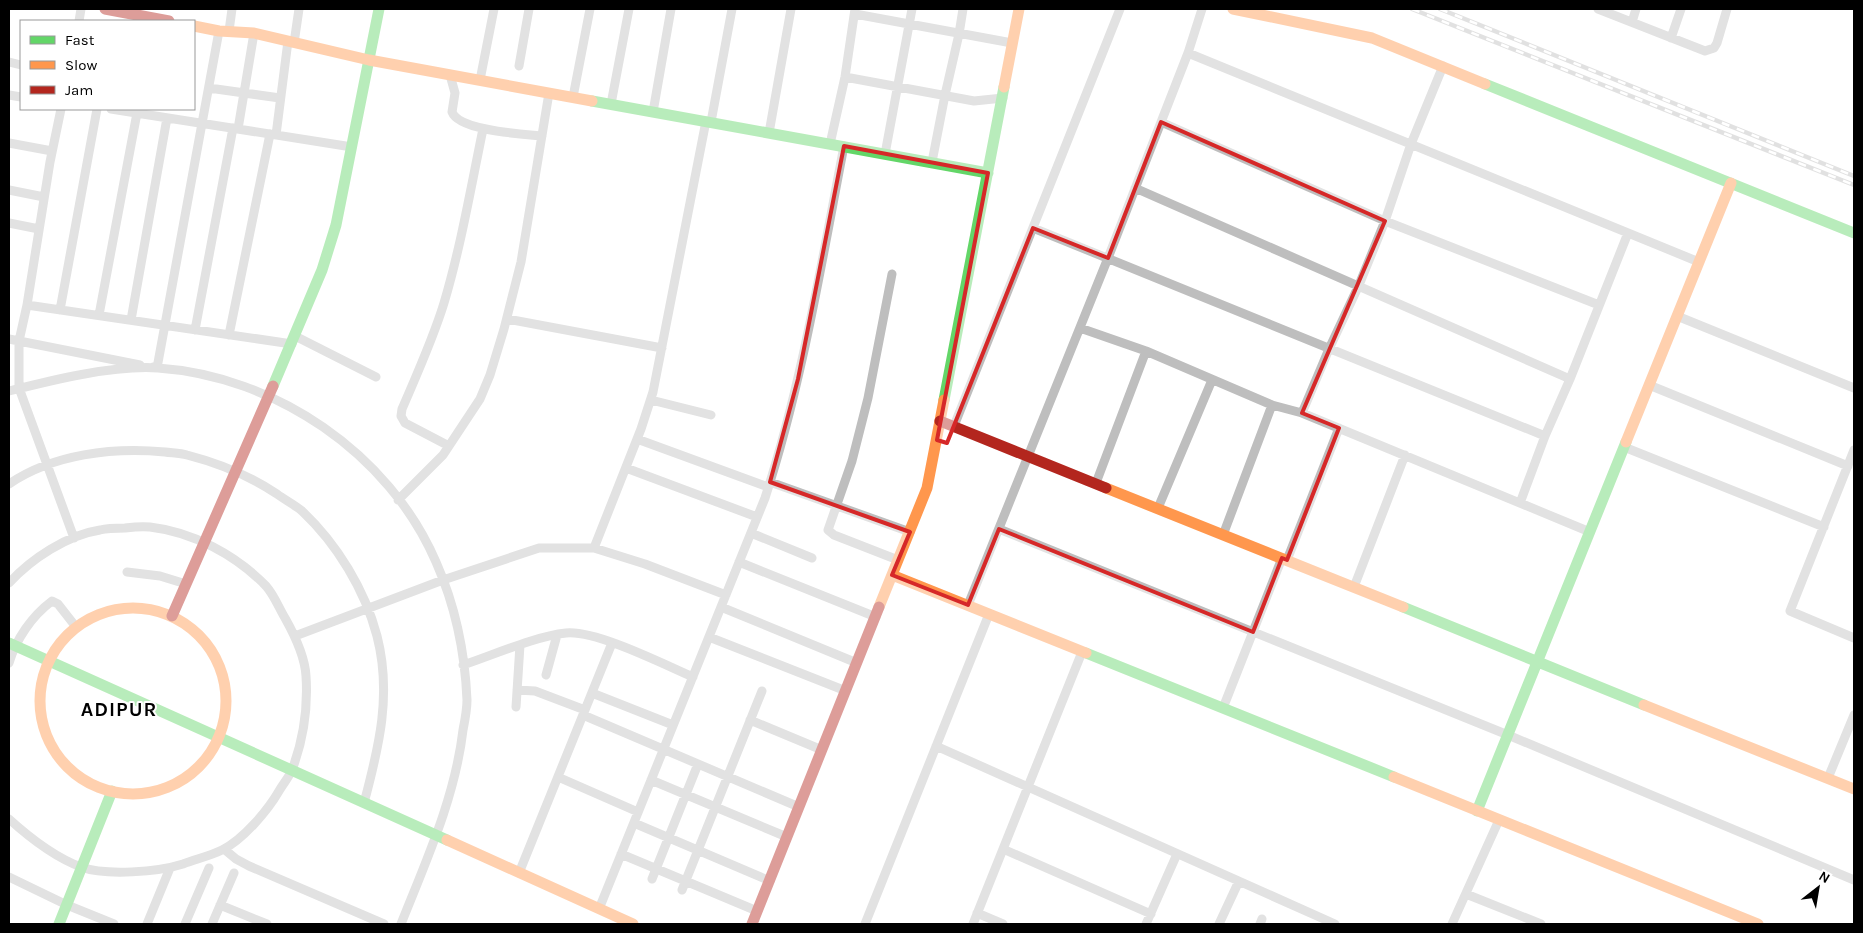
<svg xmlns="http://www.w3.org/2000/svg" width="1863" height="933" viewBox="0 0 1863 933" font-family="Karla,sans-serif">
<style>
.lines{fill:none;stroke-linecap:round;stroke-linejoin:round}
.street{stroke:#bebebe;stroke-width:9}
.fast{stroke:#63d668;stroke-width:11}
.slow{stroke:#ff974d;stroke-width:11}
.jam{stroke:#b3261e;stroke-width:11}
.rail-casing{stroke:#bdbdbd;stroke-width:4.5}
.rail{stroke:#fff;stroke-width:2.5;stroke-dasharray:8;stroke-linecap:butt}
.marked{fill:none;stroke:#d62828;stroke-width:4;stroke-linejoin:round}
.labels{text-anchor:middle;stroke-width:4;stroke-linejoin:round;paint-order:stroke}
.district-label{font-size:20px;font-weight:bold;letter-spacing:1px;fill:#000;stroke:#fff}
</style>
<rect width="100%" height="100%" fill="#fff"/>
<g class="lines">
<path class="street" d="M1598,9l107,42 9,-3 3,-5 10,-34
M855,14l157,29
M79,21l2,-12
M1632,22l4,-13
M229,31l3,-22
M1671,38l10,-29
M294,43l5,-34
M1188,53l511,209
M9,62l12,3
M519,66l10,-57
M450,75l5,18 -3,19c7,19 71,22 90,24
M845,77l129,24 29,-3
M480,80l14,-71
M209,88l71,10
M9,95l12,2
M573,97l17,-88
M611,104l18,-95
M61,109l-11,53 -23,143 -8,36v47l55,150
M111,109l241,38
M653,112l18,-103
M711,122l21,-113
M1161,122l224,99 214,84
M238,129l16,-96
M769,133l22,-124
M276,135l12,-94
M9,143l43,8
M830,144l15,-67 10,-68
M885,154l27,-145
M932,162l13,-67 14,-61 4,-25
M1135,188l435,191
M9,190l35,7
M9,223l30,6
M1033,228l512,208
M892,274l-24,124 -16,63 -24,69 6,5 64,25
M27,305l265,39
M60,310l37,-201
M99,315l38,-202
M1677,316l177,72
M507,319l155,29
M131,320l36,-202
M1080,328l66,23 126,54 30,8 288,119
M195,330l38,-202
M229,335l41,-201
M295,336l81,41
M9,339l131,26
M153,367l4,1 62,-337
M1649,385l199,81
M9,391c44,-11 104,-26 149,-23 117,8 231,85 278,194 19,43 29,91 31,138 0,10 -2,20 -4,30 -8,68 -37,131 -62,194
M651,400l60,15
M1302,413l27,-64 30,-64 26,-64 26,-77 32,-78
M954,426l166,-417
M637,439l131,48
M449,446l-44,-23 -4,-7 1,-7c15,-35 31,-70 42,-106 17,-57 27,-116 39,-174
M1624,447l200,80
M1854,450l-64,161 64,27
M626,468l131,49
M770,482l140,50
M1096,483l50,-132
M9,484c44,-30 104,-37 156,-32 7,1 15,1 22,3 31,8 63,21 90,39 8,6 18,11 25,17 35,33 63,79 75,125 15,58 2,111 -13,167
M398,500l45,-45 37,-56 10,-24 14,-46 17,-67 28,-169
M1520,503l25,-67 25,-57 58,-146
M1158,508l54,-128
M999,529l509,206 346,145
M751,533l61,25
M1223,535l49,-130
M594,548l47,-119 12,-37 53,-271
M1287,560l52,-132
M739,562l137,55
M127,572l33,4 26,8
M9,583c22,-24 58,-48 91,-53 8,-2 17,-2 25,-2 8,-1 17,-2 25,-1 43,5 86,28 116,59 8,9 13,22 19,32 9,16 20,40 21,58 2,31 -3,65 -14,94 -3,7 -9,14 -13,21 -11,19 -36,49 -57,59 -12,6 -26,9 -39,14 -25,8 -77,12 -102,3 -27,-10 -51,-29 -72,-48
M1354,587l51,-132
M968,605l140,-347 80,-205 14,-44
M721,607l136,56
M295,636l148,-56 96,-32h55l51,16 81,31
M709,637l137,54
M9,663c7,-24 23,-47 43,-62l6,3 18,23
M463,665c30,-10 73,-29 103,-32 30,-3 97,31 127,44
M546,675l11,-40
M517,690l18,1 50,19
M592,693l81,32
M516,707l4,-62
M1223,708l59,-150
M583,715l216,92
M750,720l72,30
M936,746l399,178
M558,777l80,35
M1828,778l26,-63
M651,780l136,57
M634,823l136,58
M224,849l12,10 13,7 135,58
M1003,849l148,65
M621,854l136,57
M519,873l93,-230
M9,877l58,28 47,19
M652,879l46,-115
M682,890l80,-199
M1466,894l75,30
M220,905l47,19
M599,909l166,-411c37,-114 56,-233 79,-352
M977,913l26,11
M147,924l23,-56
M185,924l24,-56
M212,924l22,-51
M865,924l124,-310
M973,924l109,-272
M1146,924l31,-70
M1219,924l20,-43
M1260,924l2,-5
M1452,924l47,-104"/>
<path class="fast" d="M1485,84l369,149
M592,101l396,72
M273,386l49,-116 14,-45 43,-216
M944,400l60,-313
M1403,607l241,98
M9,643l438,197
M1086,653l308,124
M1477,811l149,-369
M59,924l53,-133"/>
<path class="slow" d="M1233,9l139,29 113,46
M194,26l25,5 35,2 115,27 223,41
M1004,87l15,-78
M1626,442l105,-259
M1106,488l297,119
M892,575l194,78
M879,607l48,-119 17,-88
M40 701a93 93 0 1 1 186 0a93 93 0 1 1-186 0Z
M1644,705l210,84
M1394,777l364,147
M447,840l186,84"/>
<path class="jam" d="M105,9l64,12
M940,421l166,67
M172,616l101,-230
M752,924l127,-317"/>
<defs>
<path id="rail" d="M1412,9l442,176
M1440,9l414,167"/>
</defs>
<use href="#rail" class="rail-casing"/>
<use href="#rail" class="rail"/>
</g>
<path d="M0 0H1863V933H0ZM1161,122l224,99 -83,192 37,15 -52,132 -5,-2 -29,74 -254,-103 -31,76 -76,-30 18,-43 -140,-50 28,-103 46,-233 144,27 -51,267 10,3 86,-215 75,30z" fill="#fff" fill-opacity=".55" fill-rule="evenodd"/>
<path class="marked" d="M1161,122l224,99 -83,192 37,15 -52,132 -5,-2 -29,74 -254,-103 -31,76 -76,-30 18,-43 -140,-50 28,-103 46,-233 144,27 -51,267 10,3 86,-215 75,30z"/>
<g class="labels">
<g class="district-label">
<text x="119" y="716">ADIPUR</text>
</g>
</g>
<rect width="1863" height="933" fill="none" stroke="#000000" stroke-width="20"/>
<rect x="20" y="20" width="175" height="90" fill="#ffffff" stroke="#999999"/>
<rect x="30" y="36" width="25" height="8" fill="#63d668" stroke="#999999"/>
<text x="65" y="45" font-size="15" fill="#000000">Fast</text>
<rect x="30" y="61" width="25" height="8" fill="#ff974d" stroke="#999999"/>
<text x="65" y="70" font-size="15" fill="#000000">Slow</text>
<rect x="30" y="86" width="25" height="8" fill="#b3261e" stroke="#999999"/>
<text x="65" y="95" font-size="15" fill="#000000">Jam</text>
<g transform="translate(1818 888) rotate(31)" stroke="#ffffff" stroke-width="4" paint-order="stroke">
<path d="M0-4L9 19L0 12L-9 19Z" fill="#000000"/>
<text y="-8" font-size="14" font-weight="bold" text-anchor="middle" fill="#000000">N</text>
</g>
</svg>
